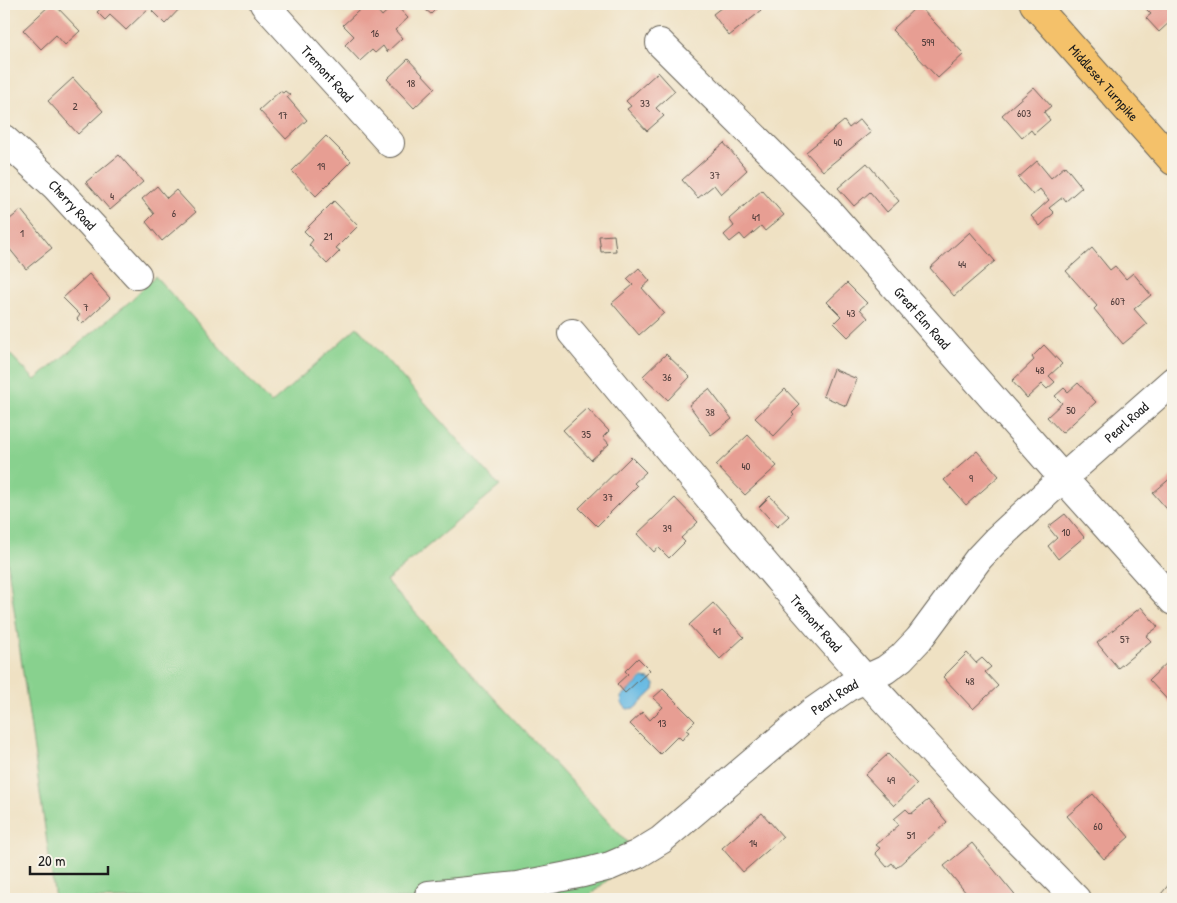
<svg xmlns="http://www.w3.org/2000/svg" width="1177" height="903" viewBox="0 0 1177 903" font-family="'Patrick Hand',sans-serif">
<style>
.green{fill:#88d18e;stroke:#527655}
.water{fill:#67bae3;stroke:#426b80}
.building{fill:#e79e93}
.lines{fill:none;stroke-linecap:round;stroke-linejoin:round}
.minor-casing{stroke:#666156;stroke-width:30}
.major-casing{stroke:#666156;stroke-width:30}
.path{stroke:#666156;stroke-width:3;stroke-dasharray:1 4;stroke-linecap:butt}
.minor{stroke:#fff;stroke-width:28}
.major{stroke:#f4c16a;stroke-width:28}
.labels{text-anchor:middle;stroke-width:5;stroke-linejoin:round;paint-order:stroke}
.number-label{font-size:11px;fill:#4f3c3a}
.street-label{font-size:14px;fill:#1c1c1c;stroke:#f7f3e8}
</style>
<rect width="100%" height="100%" fill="#f7f3e8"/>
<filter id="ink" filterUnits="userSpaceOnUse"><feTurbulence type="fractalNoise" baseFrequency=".02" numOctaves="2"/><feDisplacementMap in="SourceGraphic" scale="10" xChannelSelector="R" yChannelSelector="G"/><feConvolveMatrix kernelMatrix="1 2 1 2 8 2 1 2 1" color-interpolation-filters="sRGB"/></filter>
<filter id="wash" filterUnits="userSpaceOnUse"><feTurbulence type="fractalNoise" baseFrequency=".0096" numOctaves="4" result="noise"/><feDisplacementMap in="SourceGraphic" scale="20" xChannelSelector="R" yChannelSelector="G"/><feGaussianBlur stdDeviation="1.12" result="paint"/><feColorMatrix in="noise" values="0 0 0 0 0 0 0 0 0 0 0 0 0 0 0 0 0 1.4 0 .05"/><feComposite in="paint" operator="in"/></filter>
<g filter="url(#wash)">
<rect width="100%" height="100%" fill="#efe1c3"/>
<path class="green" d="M155,276l116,128 86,-77 143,159 -114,95 252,273 -53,45h-530l-51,-361v-190l31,32 93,-77z"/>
<path class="water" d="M643,678l6,1 6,5 -1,6 -19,18 -8,1 -5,-5 -1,-7z"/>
<g id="blocks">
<path class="building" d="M51,4h3l26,27 -15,14 -9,-10 -15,14 -18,-19z
M106,4h47l-27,26 -16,-15 -5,5 -8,-8z
M158,4h26l-19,20 -13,-13z
M366,4h6l10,12 13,-12 13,14 -13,12 7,8 -15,14 -4,-6 -8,7 -3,-3 -12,11 -15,-16 9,-9 -11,-11z
M423,4h18l-10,10 -10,-8z
M726,4h30l5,7 -32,25 -16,-22z
M1141,4h32v15l-14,13 -13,-14 5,-4z
M918,5l46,49 -26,24 -46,-48z
M408,59l27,29 -21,20 -27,-29z
M658,72l17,19 -19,17 8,8 -17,15 -20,-22 4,-3 -5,-5z
M73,78l30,33 -25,23 -30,-33z
M1034,87l17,19 -7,6 6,8 -16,14 -3,-4 -9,8 -20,-23z
M280,91l3,2 2,-2 5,4 -3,2 20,23 -21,19 -27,-29z
M860,119l11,13 -48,39 -17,-19 38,-31 5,7z
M326,136l25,25 -35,35 -24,-25z
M724,143l23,27 -26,24 -7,-9 -16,13 -16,-18z
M119,155l24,27 -33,28 -24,-28z
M1037,161l14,17 14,-12 17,21 -16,14 -3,-4 -14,11 5,5 -14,13 -9,-10 18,-16 -9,-11 -7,6 -15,-17z
M867,163l32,38 -12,11 -17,-20 -16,14 -16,-18z
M157,186l10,12 9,-8 20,22 -34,29 -16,-19 8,-8 -12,-15z
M762,190l22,25 -19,16 -4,-5 -16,14 -5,-6 -10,8 -6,-7 10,-9 -5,-7z
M334,201l24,25 -22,22 4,3 -13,13 -18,-19 4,-5 -9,-9z
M21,210l31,38 -26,21 -22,-27v-18z
M970,232l25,29 -41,35 -24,-28z
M614,235l2,16 -15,1 -2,-16z
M1092,248l18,22 5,-4 11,13 7,-6 18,22 -17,14 13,15 -24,20 -29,-35 3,-3 -31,-35z
M639,268l11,13 -8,7 22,25 -25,22 -27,-32 21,-18 -6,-6z
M89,274l21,24 -28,26 -5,-5 3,-4 -17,-17z
M847,283l20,20 -7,6 8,9 -20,19 -14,-14 7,-7 -14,-14z
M1044,345l18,19 -13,12 6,6 -8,7 -5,-5 -15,14 -15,-17 22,-21 -2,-3z
M666,354l24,23 -22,23 -25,-24z
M833,369l24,10 -11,27 -23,-10z
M1078,383l18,19 -34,31 -15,-16 15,-14 -7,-7 9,-8 4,4z
M709,389l23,30 -21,16 -22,-30z
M785,389l15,16 -8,8 2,2 -20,21 -19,-18z
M587,408l22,23 -6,6 6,7 -18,16 -28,-30z
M748,435l29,31 -32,29 -29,-30z
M977,451l22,25 -33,29 -22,-25z
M631,457l15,15 -12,11 3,3 -40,40 -18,-18z
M1173,476v40l-20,-23z
M770,496l19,20 -12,11 -18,-20z
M675,498l23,24 -17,16 4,4 -16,16 -11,-11 -4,5 -17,-18z
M1065,514l19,23 -26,22 -10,-13 9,-8 -9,-11z
M713,603l31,34 -24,22 -31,-34z
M1141,607l17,20 -12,9 5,5 -33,27 -21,-25z
M967,653l9,10 6,-5 9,9 -6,5 13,14 -25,23 -30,-32z
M1173,657v49l-24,-26z
M638,658l12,12 -25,23 -8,-9 11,-10 -3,-3z
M663,689l32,32 -9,9 3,2 -7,8 -4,-4 -18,18 -30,-30 13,-12 7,8 13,-13 -10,-9z
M888,754l29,30 -23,22 -29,-31z
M1093,794l36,43 -25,22 -37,-43z
M928,800l19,22 -51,46 -4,-5 -5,4 -12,-14 5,-5 -4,-3 23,-20 -5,-6 12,-10 5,5z
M762,813l21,24 -40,35 -21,-24z
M972,843l46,56h-47l-27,-33z
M1170,883l3,3v13h-16z"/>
</g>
</g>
<g filter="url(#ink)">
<use href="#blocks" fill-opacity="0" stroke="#666156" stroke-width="1"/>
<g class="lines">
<defs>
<g id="minor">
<path id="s1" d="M264,4l126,139"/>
<path id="s2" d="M660,43l163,162 240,273 110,123"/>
<path id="s3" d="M4,139l52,48 81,88"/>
<path id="s4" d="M572,333c117,140 232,283 358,416 47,52 98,100 146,150"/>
<path id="s5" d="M429,895l88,-9 66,-13 27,-7 28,-12 23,-14 151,-128 36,-25 37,-17 16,-12 18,-19 60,-81 17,-18 67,-62 110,-97"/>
</g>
<g id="major">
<path id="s6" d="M1034,4l139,157"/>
</g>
</defs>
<use href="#minor" class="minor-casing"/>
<use href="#major" class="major-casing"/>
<path class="path" d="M832,8l5,-4
M387,899l17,-1"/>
<use href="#minor" class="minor"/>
<use href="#major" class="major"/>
</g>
</g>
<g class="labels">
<g class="number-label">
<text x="375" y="37">16</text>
<text x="928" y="46">599</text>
<text x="411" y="87">18</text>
<text x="645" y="107">33</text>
<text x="75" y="110">2</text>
<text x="1024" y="117">603</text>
<text x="283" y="119">17</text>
<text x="838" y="146">40</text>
<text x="321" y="170">19</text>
<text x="715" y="179">37</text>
<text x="112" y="200">4</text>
<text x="174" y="217">6</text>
<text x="756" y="221">41</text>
<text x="22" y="237">1</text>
<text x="328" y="240">21</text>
<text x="962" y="268">44</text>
<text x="1118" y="305">607</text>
<text x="86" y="311">7</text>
<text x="851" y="317">43</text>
<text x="1040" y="374">48</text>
<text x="667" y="381">36</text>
<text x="1071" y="414">50</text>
<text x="710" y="416">38</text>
<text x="586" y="438">35</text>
<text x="746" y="470">40</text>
<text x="971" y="482">9</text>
<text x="608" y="501">37</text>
<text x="667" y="532">39</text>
<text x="1066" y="536">10</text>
<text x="717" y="635">41</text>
<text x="1125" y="643">57</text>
<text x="970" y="685">48</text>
<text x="662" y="727">13</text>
<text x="891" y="784">49</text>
<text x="1098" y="830">60</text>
<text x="911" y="839">51</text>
<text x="753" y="847">14</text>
</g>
<g class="street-label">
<text dy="5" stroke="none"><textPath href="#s1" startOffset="94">Tremont Road</textPath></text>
<text dy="5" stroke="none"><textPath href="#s6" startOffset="105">Middlesex Turnpike</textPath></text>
<text dy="5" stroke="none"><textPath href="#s3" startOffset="95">Cherry Road</textPath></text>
<text dy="5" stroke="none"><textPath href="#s2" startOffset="380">Great Elm Road</textPath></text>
<text dy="5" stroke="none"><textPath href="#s5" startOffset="871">Pearl Road</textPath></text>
<text dy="5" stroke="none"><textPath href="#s4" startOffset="379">Tremont Road</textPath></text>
<text dy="5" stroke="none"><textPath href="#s5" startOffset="466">Pearl Road</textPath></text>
</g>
</g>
<rect width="1177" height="903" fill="none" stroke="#f7f3e8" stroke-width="20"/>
<path d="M30 866v8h78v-8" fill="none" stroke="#1c1c1c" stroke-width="2.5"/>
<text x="38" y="866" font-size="15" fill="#1c1c1c" stroke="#f7f3e8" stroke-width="4" paint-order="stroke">20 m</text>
</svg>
